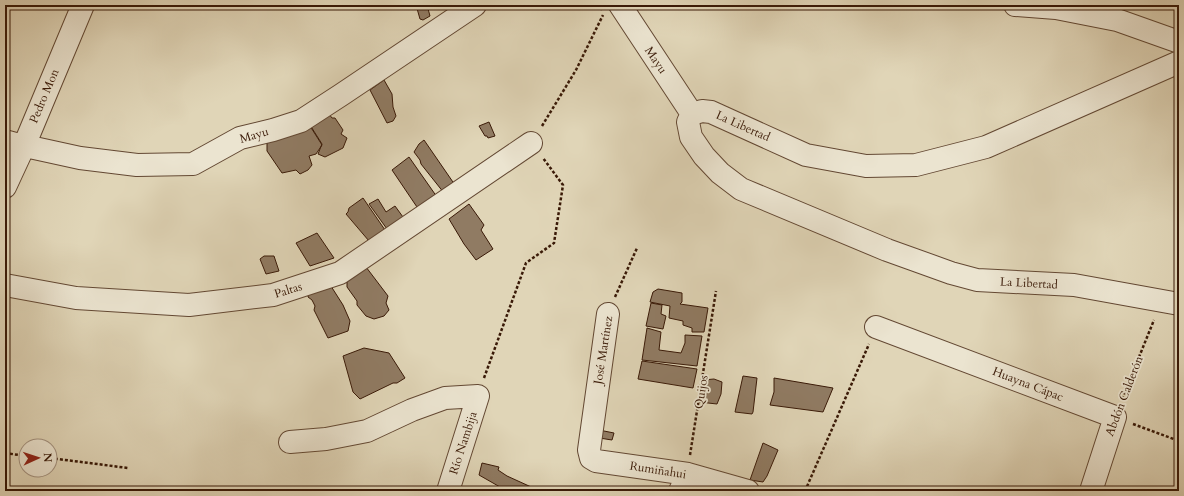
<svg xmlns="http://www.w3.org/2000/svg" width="1184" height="496" viewBox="0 0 1184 496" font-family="Cardo,serif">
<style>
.building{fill:#907b63;stroke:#391907}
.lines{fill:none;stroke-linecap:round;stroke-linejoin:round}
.minor-casing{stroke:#634833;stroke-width:24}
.path{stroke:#391907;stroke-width:2.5;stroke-dasharray:3 2;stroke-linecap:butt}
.minor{stroke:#ebe4d0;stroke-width:22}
.labels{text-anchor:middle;stroke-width:3.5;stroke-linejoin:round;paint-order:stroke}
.street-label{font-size:12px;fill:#391907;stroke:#ebe4d0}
</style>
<rect width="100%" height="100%" fill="#e0d5b7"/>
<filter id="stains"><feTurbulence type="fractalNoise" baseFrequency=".005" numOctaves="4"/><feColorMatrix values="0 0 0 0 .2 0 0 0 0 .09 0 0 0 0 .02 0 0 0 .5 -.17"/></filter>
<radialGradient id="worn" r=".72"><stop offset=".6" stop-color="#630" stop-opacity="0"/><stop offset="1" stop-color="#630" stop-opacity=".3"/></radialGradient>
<path class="building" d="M416,5h11l3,11 -7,4 -3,-1z
M384,80l8,14 1,13 3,9 -3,5 -6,2 -17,-33z
M329,114l3,4h3l8,12 -2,4 6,4 -4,10 -18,9 -7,-3 4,-10 -12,-19z
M489,122l6,14 -7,2 -1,-2h-2l-6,-10z
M310,126l12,19 -6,9 -7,2 3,9 -4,5 -8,4 -4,-4 -14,3 -15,-22v-8z
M424,140l31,45 -11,8 -23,-29 -1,-4 -6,-8 5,-8z
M409,157l28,40 -18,13 -27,-40z
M363,198l22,32 -16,11 -23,-27 2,-2 1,-4z
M378,199l8,13 9,-6 8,11 -16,12 -18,-25z
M469,204l15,21 -3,5 12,19 -17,11 -12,-16 -15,-25z
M317,233l17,25 -24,8 -14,-23z
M264,256h10l5,15 -13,3 -6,-15z
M366,267l22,29 -2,7 3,7 -5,6 -10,3 -8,-3 -9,-11v-4l-10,-14v-5l-2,-2z
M329,283l14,22 7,16 -2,10 -20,7 -14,-28 1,-4 -3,-6 -4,-3 1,-8z
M658,289l24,4v9l-2,2 28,4 -4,24h-12v-4l-9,-3v-4l-14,-3 1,-12 -20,-4 3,-10z
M651,303l11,2 -1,9 5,2 -3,13 -17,-3z
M647,328l14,4 -2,18 22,3 4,-10v-8l17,1 -5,30 -55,-6z
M364,348l25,5 16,25 -8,5h-4l-33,16 -7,-7 -10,-36z
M642,361l55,8 -4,19 -55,-9z
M743,376l14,2 -4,34 -1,2 -17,-2z
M774,378l59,10 -10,24 -53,-7 4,-13z
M714,379l8,3 -1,12 -4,10 -18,-2 4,-22z
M594,429l20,4 -2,7 -19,-3z
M763,443l15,7 -11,26 -4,6 -13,-2z
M482,463l17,4 -1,3 9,6 33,15h-33l-28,-16z"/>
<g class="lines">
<defs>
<path id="minor" d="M620,5l72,109
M1015,5l41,3 61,12 62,22
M1179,62l-193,85 -70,18 -50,1 -60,-11 -95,-43 -9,-1 -10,3 -4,8 3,15 13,19 16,17 21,16 146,61 64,23 26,7 97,5 105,19
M5,141l11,3 64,14 57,7 56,-1 47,-26 33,-8 28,-9 40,-26 134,-90
M5,187l19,-41 59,-141
M5,285l71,13 113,7 84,-10 67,-22 191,-130
M608,314l-19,136 2,8 5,3 92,13 60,17
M876,327l239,90 -24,74
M290,442l36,-3 41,-8 45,-21 33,-12 33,-2 -30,95
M680,491l8,-17"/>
</defs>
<use href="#minor" class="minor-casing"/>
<path class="path" d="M540,5l62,4
M542,126l34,-56 27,-55
M615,297l22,-49
M484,378l42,-115 28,-20 9,-58 -20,-27
M1122,399l32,-79
M1133,424l46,17
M5,453l21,3
M690,455l26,-164
M50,458l78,10
M805,491l64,-147"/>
<use href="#minor" class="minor"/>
</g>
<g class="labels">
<g class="street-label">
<text transform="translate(656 60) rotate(56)" y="4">Mayu</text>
<text transform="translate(44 96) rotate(-67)" y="4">Pedro Mon</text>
<text transform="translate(743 126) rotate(24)" y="4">La Libertad</text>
<text transform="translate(254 135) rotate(-16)" y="4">Mayu</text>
<text transform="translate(1029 283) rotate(3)" y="4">La Libertad</text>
<text transform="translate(288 290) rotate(-17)" y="4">Paltas</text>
<text transform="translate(603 350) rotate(-81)" y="4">José Martínez</text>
<text transform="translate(1028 384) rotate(21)" y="4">Huayna Cápac</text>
<text transform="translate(701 392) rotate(-81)" y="4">Quijos</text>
<text transform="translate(1124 396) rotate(-69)" y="4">Abdón Calderón</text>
<text transform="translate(463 443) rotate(-72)" y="4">Río Nambija</text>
<text transform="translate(658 470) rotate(9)" y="4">Rumiñahui</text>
</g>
</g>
<rect width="1184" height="496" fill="none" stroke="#e0d5b7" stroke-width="20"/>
<rect x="6" y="6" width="1172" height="484" fill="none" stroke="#391907" stroke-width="2"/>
<rect x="10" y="10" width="1164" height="476" fill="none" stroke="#391907"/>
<g transform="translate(38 458) rotate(87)"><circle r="19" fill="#ebe4d0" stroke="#a49380"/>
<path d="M0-3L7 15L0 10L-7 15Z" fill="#8f2418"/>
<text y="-6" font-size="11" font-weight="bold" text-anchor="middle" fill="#391907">N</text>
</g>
<rect width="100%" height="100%" filter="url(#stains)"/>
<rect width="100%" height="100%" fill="url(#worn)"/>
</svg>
